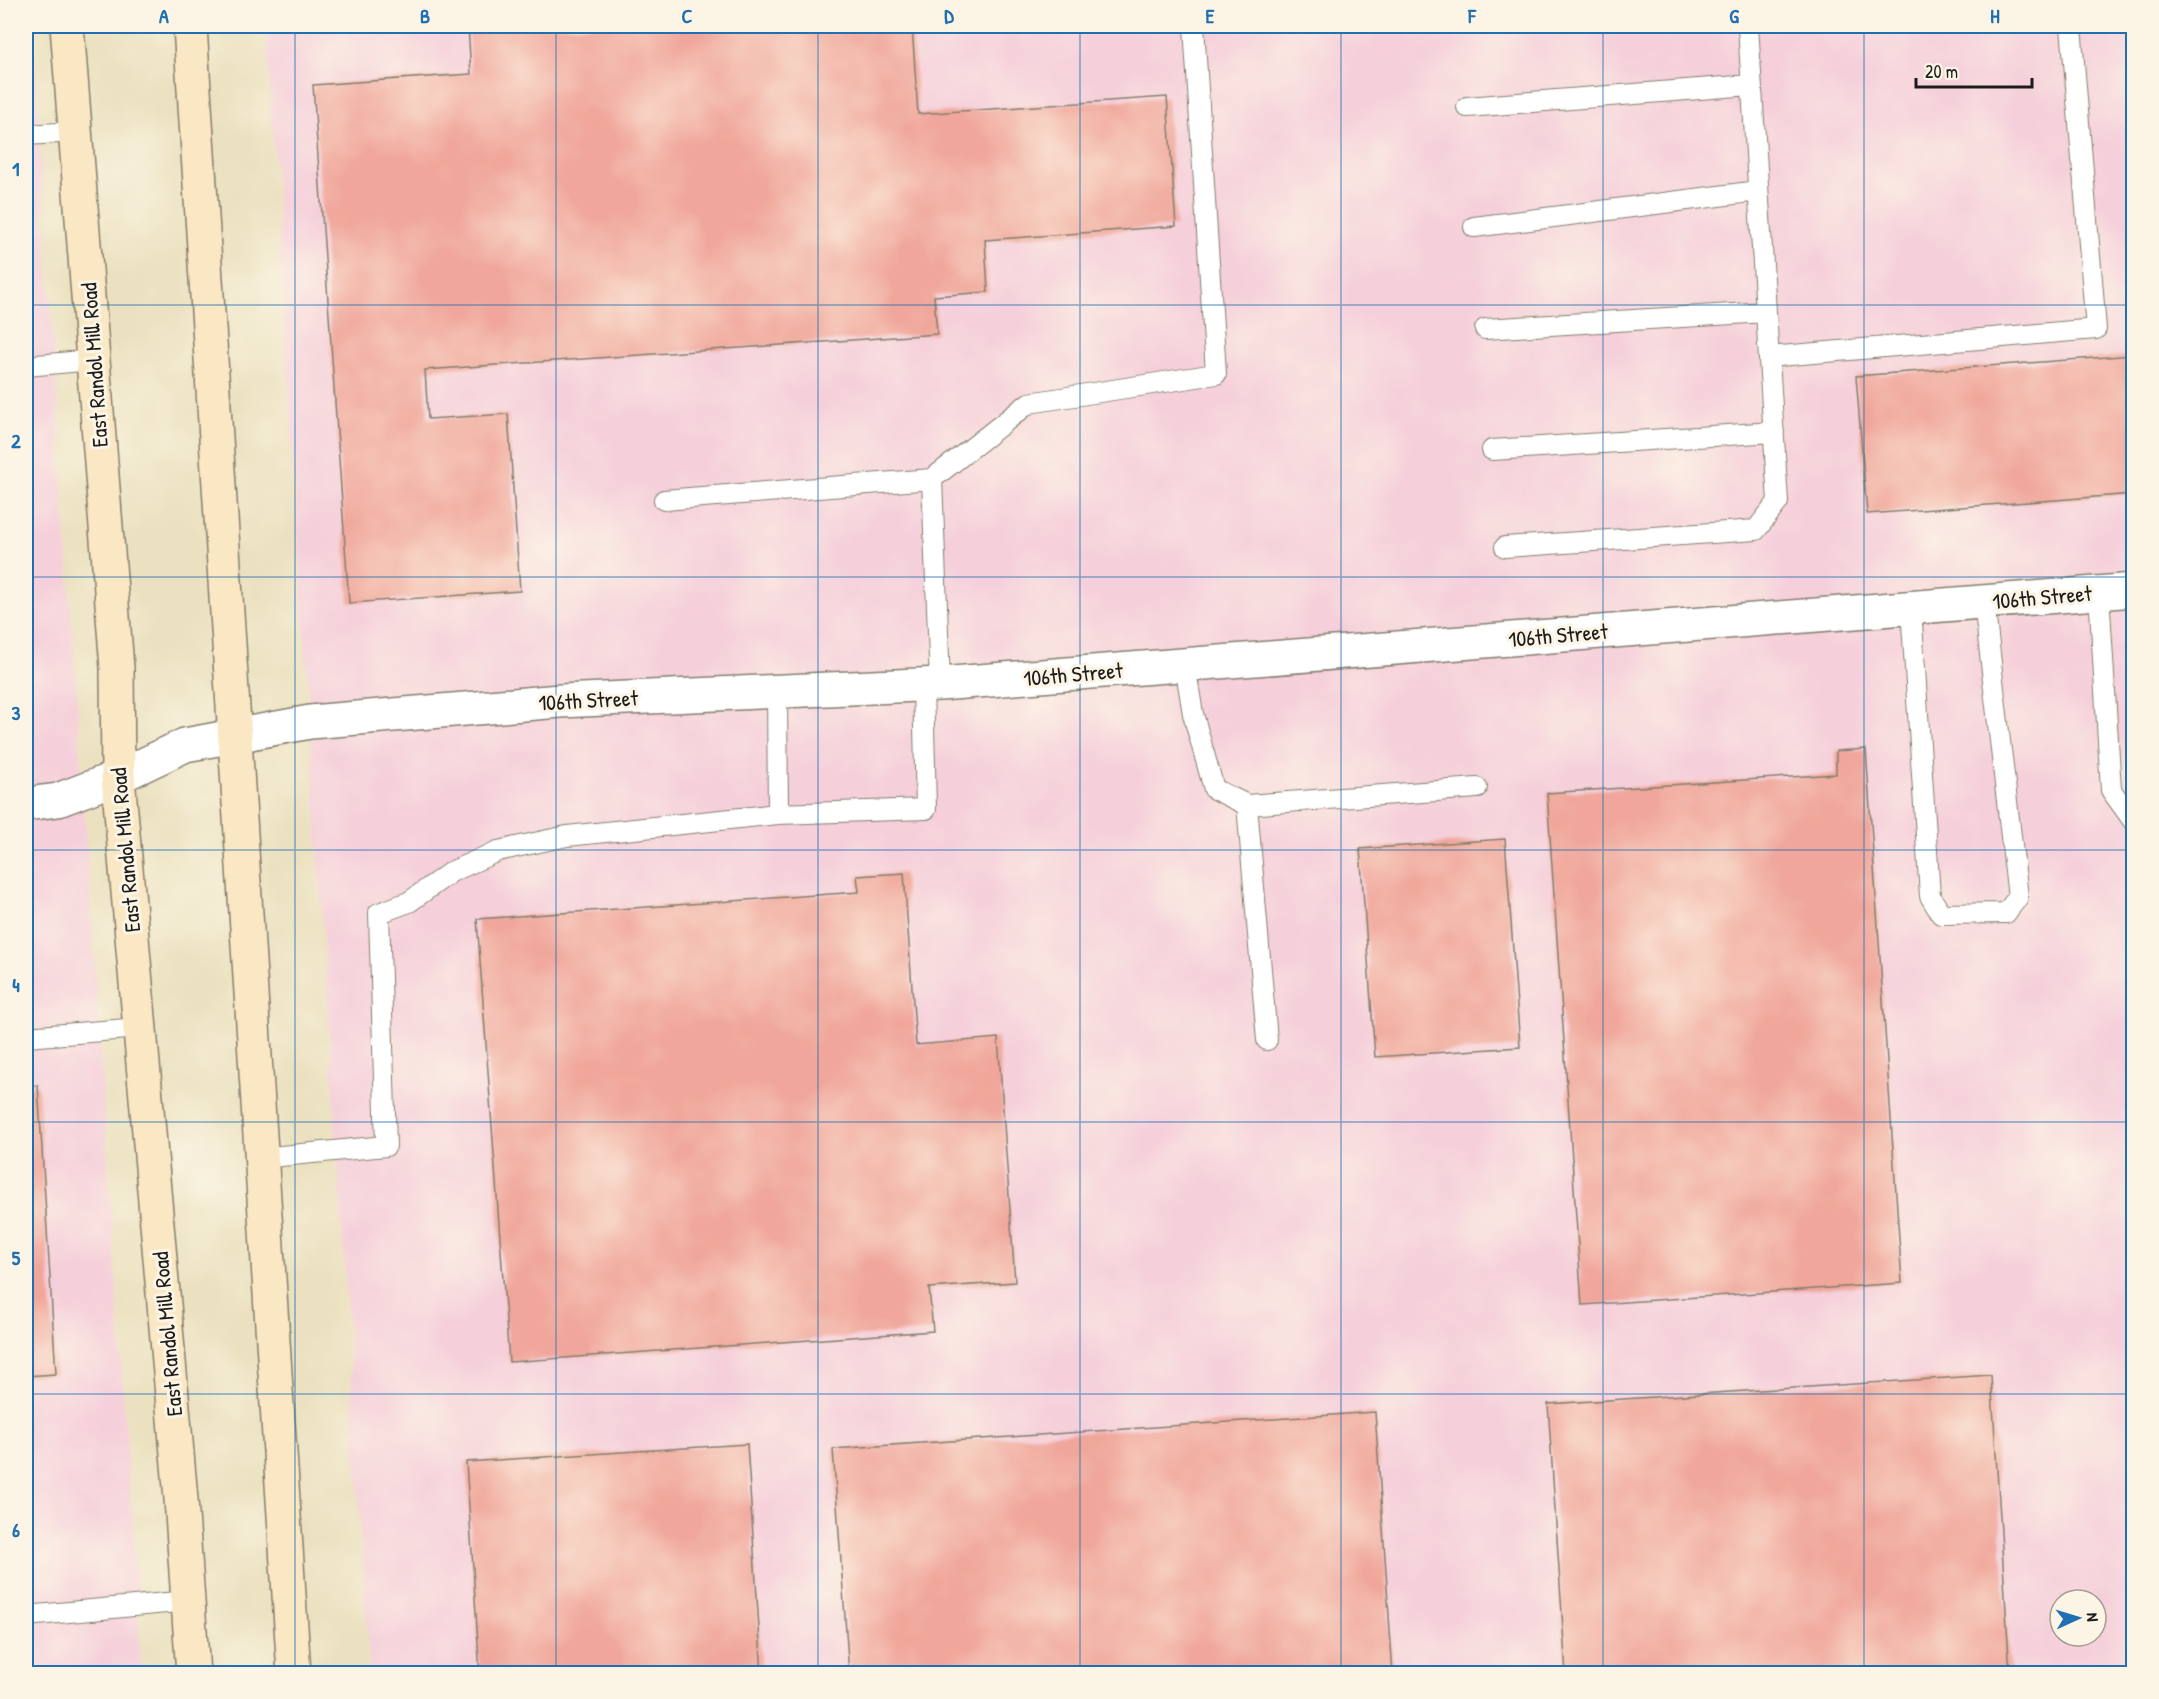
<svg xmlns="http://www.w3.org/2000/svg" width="2159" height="1699" viewBox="0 0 2159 1699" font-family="'Patrick Hand',sans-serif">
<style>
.built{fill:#f5cfda;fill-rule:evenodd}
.building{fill:#f0a69a}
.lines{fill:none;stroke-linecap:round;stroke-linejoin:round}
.service-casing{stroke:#847e6e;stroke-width:22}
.minor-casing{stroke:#847e6e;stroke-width:36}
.secondary-casing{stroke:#847e6e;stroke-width:36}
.service{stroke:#fff;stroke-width:20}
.minor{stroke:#fff;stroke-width:33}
.secondary{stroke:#fae7c3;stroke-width:33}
.grid{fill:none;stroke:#1f6fb2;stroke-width:1.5;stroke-opacity:0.55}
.labels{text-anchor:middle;stroke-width:6;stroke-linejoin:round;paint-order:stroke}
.street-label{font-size:22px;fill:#1c1c1c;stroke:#fcf5e5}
.neatline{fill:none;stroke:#1f6fb2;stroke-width:2}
.grid-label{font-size:20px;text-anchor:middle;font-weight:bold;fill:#1f6fb2}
</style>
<rect width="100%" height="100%" fill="#fcf5e5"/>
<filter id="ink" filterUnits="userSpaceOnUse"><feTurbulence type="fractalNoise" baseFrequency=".0167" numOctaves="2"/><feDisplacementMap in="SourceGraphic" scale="12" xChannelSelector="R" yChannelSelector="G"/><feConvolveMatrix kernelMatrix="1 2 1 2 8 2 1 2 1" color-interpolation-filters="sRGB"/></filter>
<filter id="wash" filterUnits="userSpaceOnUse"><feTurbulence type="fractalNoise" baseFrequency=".008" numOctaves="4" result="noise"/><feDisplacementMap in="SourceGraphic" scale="24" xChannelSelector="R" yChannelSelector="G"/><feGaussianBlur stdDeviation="1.35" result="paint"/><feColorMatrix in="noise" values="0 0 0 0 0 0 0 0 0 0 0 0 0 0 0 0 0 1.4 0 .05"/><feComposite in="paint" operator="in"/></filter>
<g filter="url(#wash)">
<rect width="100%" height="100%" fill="#ebe1c0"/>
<path class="built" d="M26,26h6l110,1647 -116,1z
M266,26h1867v1647h-1763zM2060,1600h36v36h-36z"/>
<g id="blocks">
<path class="building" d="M468,26h444l6,88 249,-17 9,129 -191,14 3,52 -54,4 3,38 -512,36 3,49 80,-5 12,177 -171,12 -36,-518 158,-11z
M2134,355v139l-267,20 -11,-138z
M1866,749l36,534 -320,22 -35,-512 289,-19v-23z
M1505,839l15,208 -145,10 -15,-208z
M904,873l12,172 82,-7 17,244 -86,6 4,43 -424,31 -32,-443 382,-27 -2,-16z
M38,1085l18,289 -30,2v-290z
M1991,1375l19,299h-444l-18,-270z
M1375,1412l18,262h-544l-16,-225z
M747,1444l15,230h-282l-14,-212z"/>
</g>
</g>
<g filter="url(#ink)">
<use href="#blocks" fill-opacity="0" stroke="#847e6e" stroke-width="1.5"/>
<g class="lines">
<defs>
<path id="service" d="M1467,107l284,-22
M26,135l49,-3
M1474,227l284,-36
M1485,329l281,-17
M1769,357l327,-28 -25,-303
M26,366l67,-6
M1492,450l282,-18
M664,500l268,-21
M1505,547l251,-17 22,-28 -30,-476
M2099,593l12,197 23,32
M1911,608l19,288 11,18 65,-1 12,-16 -34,-295
M1185,665l8,49 21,75 33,16 230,-17
M940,684l-8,-205 97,-76 187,-29 -22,-348
M777,691l1,123
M1247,805l20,235
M26,1037l114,-9
M260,1158l126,-12 -7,-233 30,-11 42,-30 47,-21 69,-15 211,-22 148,-5 -3,-124
M26,1616l162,-15"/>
<path id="minor" d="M26,804l32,-4 60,-23 67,-32 125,-23 250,-21 380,-17 1194,-94"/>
<path id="secondary" d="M67,26l50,642 1,109 63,722 12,175
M190,26l104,1648"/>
</defs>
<use href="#service" class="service-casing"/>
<use href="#minor" class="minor-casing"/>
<use href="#secondary" class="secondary-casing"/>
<use href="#service" class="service"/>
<use href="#minor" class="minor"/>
<use href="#secondary" class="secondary"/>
</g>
</g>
<path class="grid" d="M295,26v1648M556,26v1648M818,26v1648M1080,26v1648M1341,26v1648M1603,26v1648M1864,26v1648M26,305h2108M26,577h2108M26,850h2108M26,1122h2108M26,1394h2108"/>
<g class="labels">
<g class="street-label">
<text transform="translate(94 365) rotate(-94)" y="8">East Randol Mill Road</text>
<text transform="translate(2042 597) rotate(-5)" y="8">106th Street</text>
<text transform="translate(1558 635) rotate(-5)" y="8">106th Street</text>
<text transform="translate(1073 674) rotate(-5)" y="8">106th Street</text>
<text transform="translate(588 700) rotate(-3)" y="8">106th Street</text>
<text transform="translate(125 850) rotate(-95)" y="8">East Randol Mill Road</text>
<text transform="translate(167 1334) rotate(-95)" y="8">East Randol Mill Road</text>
</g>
</g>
<rect width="2159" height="1699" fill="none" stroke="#fcf5e5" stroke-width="66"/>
<g transform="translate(2078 1618) rotate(86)"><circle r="28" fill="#fcf5e5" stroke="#a29e95" stroke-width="1.5"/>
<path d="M0-4.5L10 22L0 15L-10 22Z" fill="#1f6fb2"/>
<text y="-9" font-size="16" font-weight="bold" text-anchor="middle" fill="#1c1c1c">N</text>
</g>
<path d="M1916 78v9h116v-9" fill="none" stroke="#1c1c1c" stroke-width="3"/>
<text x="1925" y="78" font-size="18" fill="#1c1c1c" stroke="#fcf5e5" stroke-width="4.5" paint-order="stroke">20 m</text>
<rect x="33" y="33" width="2093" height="1633" class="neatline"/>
<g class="grid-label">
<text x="164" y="23">A</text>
<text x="425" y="23">B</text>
<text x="687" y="23">C</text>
<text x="949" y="23">D</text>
<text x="1210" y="23">E</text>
<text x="1472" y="23">F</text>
<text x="1734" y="23">G</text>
<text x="1995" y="23">H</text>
<text x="16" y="176">1</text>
<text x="16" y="448">2</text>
<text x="16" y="720">3</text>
<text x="16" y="992">4</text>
<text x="16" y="1265">5</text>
<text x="16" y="1537">6</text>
</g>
</svg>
